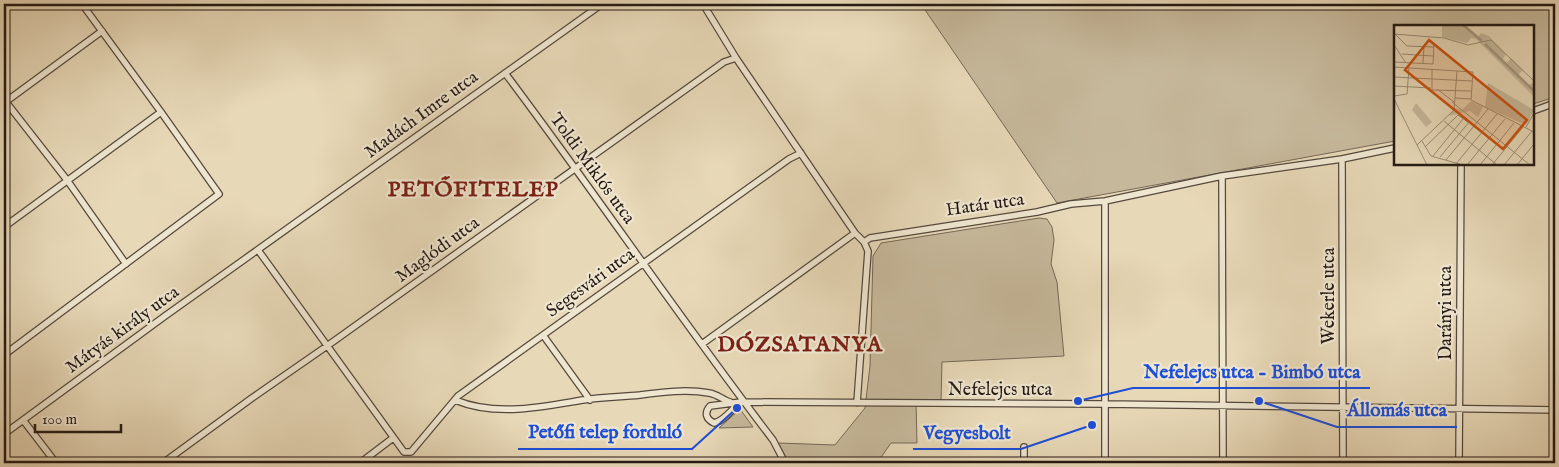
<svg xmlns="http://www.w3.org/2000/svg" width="1559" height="467" viewBox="0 0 1559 467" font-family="'IM FELL English',serif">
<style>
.green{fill:#c6b89b;stroke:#756858}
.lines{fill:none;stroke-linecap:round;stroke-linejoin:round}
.minor-casing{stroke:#55493d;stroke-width:8}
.minor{stroke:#efe6d0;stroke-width:5.5}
.labels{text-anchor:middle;stroke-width:4.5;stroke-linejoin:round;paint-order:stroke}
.street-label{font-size:18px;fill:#241914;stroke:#efe6d0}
.district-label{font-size:22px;font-weight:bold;letter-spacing:1px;fill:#7a1f14;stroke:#efe6d0}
.inset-river{fill:none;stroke:#a59780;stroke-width:2.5}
.inset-road{fill:none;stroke:#998c76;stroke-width:1}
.view{fill:#cb4f0d;fill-opacity:0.15;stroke:#cb4f0d;stroke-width:2.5}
.inset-edge{fill:none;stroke:#241914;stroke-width:2.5}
.leader{fill:none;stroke:#1d4ed8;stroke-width:2}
.callout-dot{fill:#1d4ed8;stroke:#efe6d0;stroke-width:2}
.callout-label{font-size:19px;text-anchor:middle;font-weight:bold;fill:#1d4ed8;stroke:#efe6d0;stroke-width:4.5;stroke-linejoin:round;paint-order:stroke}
</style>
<rect width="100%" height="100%" fill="#e7d8b7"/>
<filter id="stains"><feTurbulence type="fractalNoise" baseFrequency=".004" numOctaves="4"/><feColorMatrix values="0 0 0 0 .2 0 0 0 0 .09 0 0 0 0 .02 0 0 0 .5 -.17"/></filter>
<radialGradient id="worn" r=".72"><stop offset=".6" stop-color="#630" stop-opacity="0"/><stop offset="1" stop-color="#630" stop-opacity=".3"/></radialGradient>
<path class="green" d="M921,4h634v93l-22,7v-78h-138v115l-338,62z
M1039,218l8,1 5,8 2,13 -3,24 6,18 7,74 -122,6 -1,38 -25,1 1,42h-26l-14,20h-88l-11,-20 57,2 30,-37 5,-42 3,-110 8,-13z
M740,409l13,18 -34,1z"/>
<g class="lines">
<defs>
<path id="minor" d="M703,4l33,54 119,175 9,9 4,9 -11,152
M505,73c91,121 176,247 268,367l12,23
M6,102l61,78 59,84
M4,103l98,-72
M1533,111l22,-8
M1342,159l1,304
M1222,176l1,287
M4,227l157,-115
M864,242l6,-4 167,-26 34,-8 34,-3 117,-25 120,-17 53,-11
M258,250l146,202h7l47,-56 331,-237 12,-6
M543,335l47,65
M702,344l153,-111
M4,355l215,-161 -58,-82 -79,-108
M455,400c41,17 86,7 128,0 19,-3 38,-3 57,-5 23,-3 47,-6 69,-2 8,1 14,7 21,9
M741,402c-10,7 -15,18 -27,21 -8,-4 -10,-10 -4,-17l31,-4 364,2 450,6
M23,420l33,43
M4,434l161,-118 437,-312
M163,463l89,-65 75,-52 397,-284 12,-4
M360,463l33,-25
M1024,463v-16
M1105,463v-262
M1459,463l2,-299"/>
</defs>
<use href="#minor" class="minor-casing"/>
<use href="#minor" class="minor"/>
</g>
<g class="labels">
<g class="street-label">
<text transform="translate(421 114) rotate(-36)" y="6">Madách Imre utca</text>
<text transform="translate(593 168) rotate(54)" y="6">Toldi Miklós utca</text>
<text transform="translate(985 204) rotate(-8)" y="6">Határ utca</text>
<text transform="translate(437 249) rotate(-36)" y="6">Maglódi utca</text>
<text transform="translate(590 282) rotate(-36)" y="6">Segesvári utca</text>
<text transform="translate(1328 296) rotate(-90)" y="6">Wekerle utca</text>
<text transform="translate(1445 313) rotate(-90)" y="6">Darányi utca</text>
<text transform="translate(122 329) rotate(-36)" y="6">Mátyás király utca</text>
<text x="1000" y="395">Nefelejcs utca</text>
</g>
<g class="district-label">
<text x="473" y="196">PETŐFITELEP</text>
<text x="800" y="351">DÓZSATANYA</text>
</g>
</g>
<g transform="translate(1394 25)">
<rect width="140" height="140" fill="#e7d8b7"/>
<path d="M48,0h24l12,12 3,-4 8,3 17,18 -4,6 4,4 5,-6 12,12 -5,5 11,10 5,-3v15l-58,-58 -5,-1 -4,5 -25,-6zM94,58l46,27 -8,15 -41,-18zM77,76l12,6 -5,10 -8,-6 -21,5 6,-8 7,2zM22,78l16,19 -6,5 -14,-17z" fill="#c6b89b"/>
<path class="inset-river" d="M69,0l19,16M91,19l49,47"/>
<path class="inset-road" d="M0,9l50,4 24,7 23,-5 43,41M1,9l12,12 27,1M0,20l12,18M8,29l31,2M0,37l39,2 1,-20M29,38l1,-16M0,42l79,5 -2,28M38,44v21l39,1M0,52l78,4M0,61l37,2M43,64l17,13M0,71l13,-2 2,-26M61,73l16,1M0,74l33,66M77,75l63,32M58,77l78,63M50,96l53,44M132,102l8,-14M28,116l9,15 32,9M23,120l37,-35 3,-39M31,122l33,-32 11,8M39,131l30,-37M46,132l30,-36M52,135l42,-51M61,140l42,-51M73,140l38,-46M86,140l34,-42M98,140l31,-38M110,140l28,-34M123,140l17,-21"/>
<path class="view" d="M35,15l98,80 -24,29 -98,-79z"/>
<rect width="140" height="140" class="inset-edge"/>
</g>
<path class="leader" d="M1078 401L1133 388H1370M1259 401L1337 427H1457M737 408L692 449H518M1092 425L1021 449H913"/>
<g class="callout-dot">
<circle cx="1078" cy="401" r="5"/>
<circle cx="1259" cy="401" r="5"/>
<circle cx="737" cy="408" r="5"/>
<circle cx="1092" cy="425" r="5"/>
</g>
<g class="callout-label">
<text x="1252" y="378">Nefelejcs utca - Bimbó utca</text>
<text x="1397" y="416">Állomás utca</text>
<text x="605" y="438">Petőfi telep forduló</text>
<text x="967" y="439">Vegyesbolt</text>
</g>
<rect width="1559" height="467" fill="none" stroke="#e7d8b7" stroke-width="20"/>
<rect x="5" y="5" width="1549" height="457" fill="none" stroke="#241914" stroke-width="2.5"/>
<rect x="10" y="10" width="1539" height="447" fill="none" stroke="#241914"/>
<path d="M35 424v8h86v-8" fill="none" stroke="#241914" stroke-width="2.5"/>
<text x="42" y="424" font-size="15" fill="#241914" stroke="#efe6d0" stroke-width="4" paint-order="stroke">100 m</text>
<rect width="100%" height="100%" filter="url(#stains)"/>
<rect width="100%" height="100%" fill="url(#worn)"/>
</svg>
